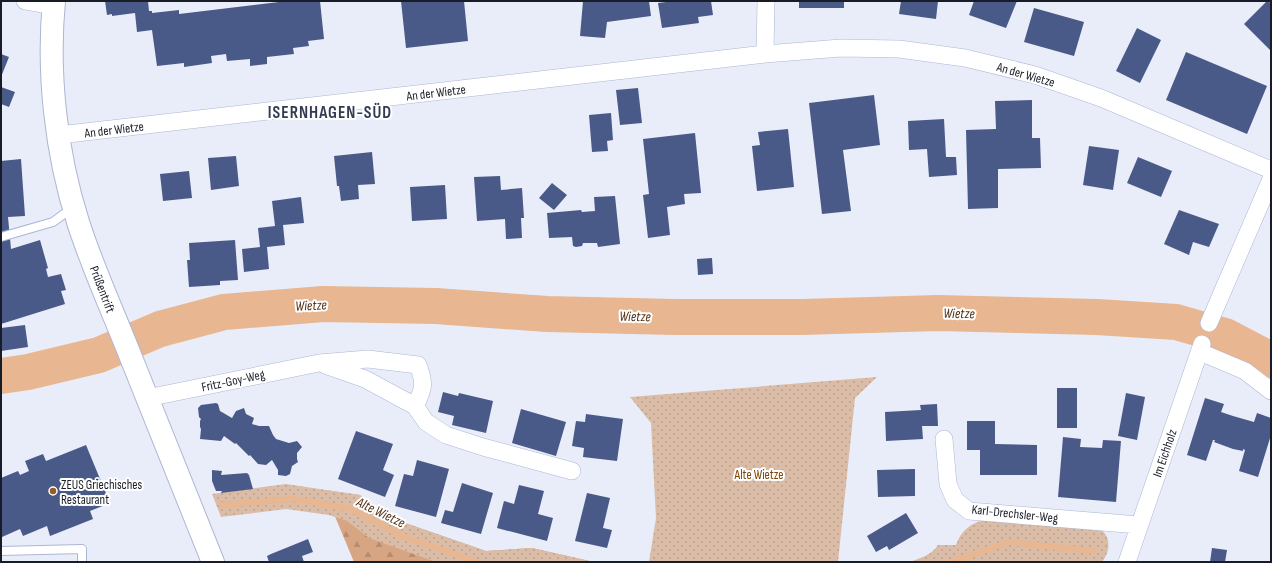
<svg xmlns="http://www.w3.org/2000/svg" width="1272" height="563" viewBox="0 0 1272 563" font-family="'Sofia Sans Condensed',sans-serif">
<style>
.forest{fill:url(#forest-firs)}
.park{fill:url(#park-dots)}
.lines{fill:none;stroke-linecap:round;stroke-linejoin:round}
.stream{stroke:#e8b691;stroke-width:6}
.river{stroke:#e8b691;stroke-width:36}
.building{fill:#4a5a88}
.lane-casing{stroke:#acb7d4;stroke-width:10}
.street-casing{stroke:#acb7d4;stroke-width:18}
.secondary-casing{stroke:#acb7d4;stroke-width:24}
.lane{stroke:#fff;stroke-width:8}
.street{stroke:#fff;stroke-width:17}
.secondary{stroke:#fff;stroke-width:22}
.poi-dot{fill:#9a5a24;stroke:#fff;stroke-width:1.5}
.labels{text-anchor:middle;stroke-width:4;stroke-linejoin:round;paint-order:stroke}
.street-label{font-size:13px;fill:#181c26;stroke:#fff}
.park-label{font-size:13px;fill:#804304;stroke:#fff}
.poi-label{font-size:13px;fill:#181c26;stroke:#fff;text-anchor:start}
.water-label{font-size:14px;font-style:italic;fill:#502f13;stroke:#fff}
.district-label{font-size:17px;font-weight:bold;letter-spacing:1px;fill:#323b52;stroke:#fff}
</style>
<defs>
<pattern id="forest-firs" width="22" height="20" patternUnits="userSpaceOnUse"><rect width="22" height="20" fill="#d7a581"/><path d="M5 1l3.5 6h-7zM16 11l3.5 6h-7z" fill="#b88d6f"/></pattern>
<pattern id="park-dots" width="8" height="8" patternUnits="userSpaceOnUse"><rect width="8" height="8" fill="#dbbca6"/><path d="M2 2h.1M6 6h.1" fill="none" stroke="#bba18f" stroke-width="1.8" stroke-linecap="round"/></pattern>
</defs>
<rect width="100%" height="100%" fill="#e9edf9"/>
<path class="forest" d="M324,490l36,5 22,20 104,36 46,-3 62,14h-240z"/>
<path class="park" d="M877,377l-22,21 -17,164h-189l7,-44 -5,-95 -21,-26z
M286,484l74,11 22,20 104,36 46,-3 62,14h-158l-67,-24 -22,-17 -18,-6 -43,-6 -65,8 -9,-23z
M985,520l115,9c12,8 10,23 2,33h-39l-5,-1h-50l-3,1h-95c10,-4 22,-7 28,-17h18c5,-14 14,-22 29,-25z"/>
<g class="lines">
<path class="stream" d="M222,505l71,-6 58,10 49,26 77,27
M951,562l58,-20 84,9"/>
<path class="river" d="M1,376l27,-4 71,-17 61,-26 64,-17 99,-8 113,2 111,8 128,3h127l136,-4 159,4 79,5 49,14 46,24"/>
</g>
<path class="building" d="M105,1h43l1,10h3v2l27,-3v4l108,-13h33l4,38 -16,2 1,5 -16,2 1,6 -27,3v7l-17,2v-7l-23,2 -1,-7 -15,2 1,7 -28,4v-4l-27,3 -5,-36 -15,2 -2,-19 -23,3v-2l-5,1z
M401,1h63l4,40 -62,7z
M583,1h66l2,15 -44,6 -2,16 -25,-2z
M666,1h45l2,14 -15,2 1,6 -37,5 -4,-25 8,-1z
M799,1h45v7h-45z
M901,1h37l-2,18 -37,-5z
M974,1h43l-11,27 -37,-13z
M1267,1l4,2v48l-27,-27z
M1034,8l50,14 -10,34 -50,-14z
M1137,28l24,12 -21,43 -24,-12z
M1186,52l81,34 -20,48 -81,-34z
M1,54l8,3 -8,20z
M1,87l14,5 -6,15 -8,-3z
M638,88l4,35 -22,2 -4,-35z
M874,95l6,50 -37,5 8,61 -29,3 -13,-111z
M1032,100v38h8l1,30 -43,1v39l-30,1 -2,-79 30,-1 -1,-28z
M611,113l2,27 -6,1 1,10 -16,1 -3,-37z
M944,119l2,38h10l1,18 -28,2 -2,-28 -18,1 -1,-29z
M788,129l6,58 -37,4 -5,-45 8,-1 -2,-13z
M695,133l6,60 -17,1 1,10 -18,3 3,28 -22,3 -5,-43 6,-1 -6,-55z
M1089,146l30,4 -6,40 -30,-5z
M372,152l3,32 -17,1 1,14 -18,2 -2,-15h-2l-3,-30z
M236,156l3,30 -28,4 -3,-32z
M1138,157l34,14 -11,26 -34,-14z
M21,159l4,57 -17,1 3,32 29,-9 8,28 -2,1 2,8 13,-3 5,16 -5,1 4,13 -64,20v-163z
M189,171l3,27 -29,3 -3,-27z
M500,176l1,14 21,-2 2,30h-3l1,20 -16,1 -1,-20 -28,2 -3,-44z
M552,183l15,12 -13,15 -15,-12z
M445,185l2,34 -35,2 -2,-34z
M615,196l5,48 -22,3 -1,-4h-14l-1,3 -6,1 -3,-1 -1,-9 -23,1 -2,-25 34,-3 1,2 13,-1 -1,-14z
M301,197l3,26 -21,2 2,20 -18,2 2,22 -25,3 -2,-23 18,-2 -2,-19 17,-2 -3,-25z
M1179,210l40,14 -10,23 -16,-5 -4,13 -25,-11z
M235,240l3,40 -18,1v4l-31,2 -2,-27h3l-1,-17z
M712,258l1,16 -15,1 -1,-16z
M25,325l3,22 -27,4v-23z
M1057,388h20v40h-20z
M443,392l15,4 1,-3 34,8 -7,32 -34,-8 2,-9 -16,-4z
M1126,393l19,4 -8,43 -19,-4z
M1205,398l19,6 -3,8 12,4 21,6 3,-9 14,5v17l-13,42 -19,-6 6,-21 -2,-1v2l-10,-2 -19,-7 1,-2h-2l-7,21 -19,-6z
M216,403l2,1 2,7 12,7 4,-7 8,-3 2,6 8,4 -2,6 7,2h10l4,9 3,4 13,4 8,-2 5,6 -5,6v6l1,3 -6,4 -2,8 -4,2 -8,-1v-5l-6,-10 -6,5 -8,-1 -8,-9 -1,1 -13,-13 -1,1 -11,-8 -3,5 -21,-2 1,-10 -1,-2v-6l1,-2 -2,-2 -1,-9 3,-3z
M937,404l1,22h-16l1,13 -37,2 -1,-29 36,-2 -1,-5z
M521,409l45,13 -10,34 -44,-13z
M586,414l37,5 -6,42 -34,-4 1,-9 -12,-2 4,-25 9,1z
M967,421h28v23l42,1v30h-57v-25h-13z
M356,431l37,13 -10,26 11,5 -9,22 -47,-18z
M1063,437l18,2 -1,8 22,1 1,-8 18,1 -5,61 -58,-5z
M86,445l24,58 -20,8 3,8 -43,17 -3,-10 -24,10 -3,-7 -18,8 -1,-59 17,-7 2,4 9,-4 -4,-10 18,-7 3,7z
M417,460l32,9 -13,48 -41,-11 9,-32 9,2z
M915,469v27l-37,1 -1,-27z
M212,470l10,1 -1,4 26,-2 2,2 4,14 -32,4 1,-2h-6l-4,-10z
M462,483l31,10 -12,41 -40,-11 4,-13 8,2z
M519,485l25,6 -6,23 15,4 -6,23 -50,-13 7,-27 10,3z
M587,493l23,5 -7,30 9,2 -5,18 -32,-7z
M906,513l12,20 -29,17 -2,-4 -11,6 -9,-16z
M308,539l5,13 -11,4 2,6h-35l-2,-6 4,-2z
M1212,548l15,2 -2,12h-15z"/>
<g class="lines">
<defs>
<path id="lane" d="M1,237l52,-15 19,-14
M1,551l81,-2v13"/>
<path id="street" d="M25,1l28,5
M765,54l1,-53
M59,135l706,-81 76,-6 58,1 66,9 70,17 66,23 170,72
M1209,323l62,-144
M1200,352l45,19 26,20
M325,365l40,14 50,27 11,16 20,13 37,12 89,24
M147,398l172,-35 49,-4 50,6c7,18 6,24 -3,41
M944,439l4,45 7,16 14,11 170,14
M1127,562l75,-218"/>
<path id="secondary" d="M54,1c-7,72 2,152 24,221 15,47 36,92 54,138 27,68 54,135 81,202"/>
</defs>
<use href="#lane" class="lane-casing"/>
<use href="#street" class="street-casing"/>
<use href="#secondary" class="secondary-casing"/>
<use href="#lane" class="lane"/>
<use href="#street" class="street"/>
<use href="#secondary" class="secondary"/>
</g>
<circle class="poi-dot" cx="53" cy="491" r="4"/>
<g class="labels">
<g class="street-label">
<text transform="translate(1026 74) rotate(16)" y="5">An der Wietze</text>
<text transform="translate(436 92) rotate(-7)" y="5">An der Wietze</text>
<text transform="translate(114 129) rotate(-7)" y="5">An der Wietze</text>
<text transform="translate(103 289) rotate(69)" y="5">Prüßentrift</text>
<text transform="translate(233 380) rotate(-12)" y="5">Fritz-Goy-Weg</text>
<text transform="translate(1164 453) rotate(-71)" y="5">Im Eichholz</text>
<text transform="translate(1015 513) rotate(6)" y="5">Karl-Drechsler-Weg</text>
</g>
<g class="park-label">
<text x="759" y="479">Alte Wietze</text>
</g>
<g class="poi-label">
<text x="61" y="489">ZEUS Griechisches<tspan x="61" dy="15">Restaurant</tspan></text>
</g>
<g class="water-label">
<text transform="translate(311 305) rotate(-3)" y="5">Wietze</text>
<text transform="translate(959 313) rotate(1)" y="5">Wietze</text>
<text transform="translate(635 316) rotate(1)" y="5">Wietze</text>
<text transform="translate(381 512) rotate(26)" y="5">Alte Wietze</text>
</g>
<g class="district-label">
<text x="330" y="118">ISERNHAGEN-SÜD</text>
</g>
</g>
<rect width="1272" height="563" fill="none" stroke="#181c26" stroke-width="4"/>
</svg>
